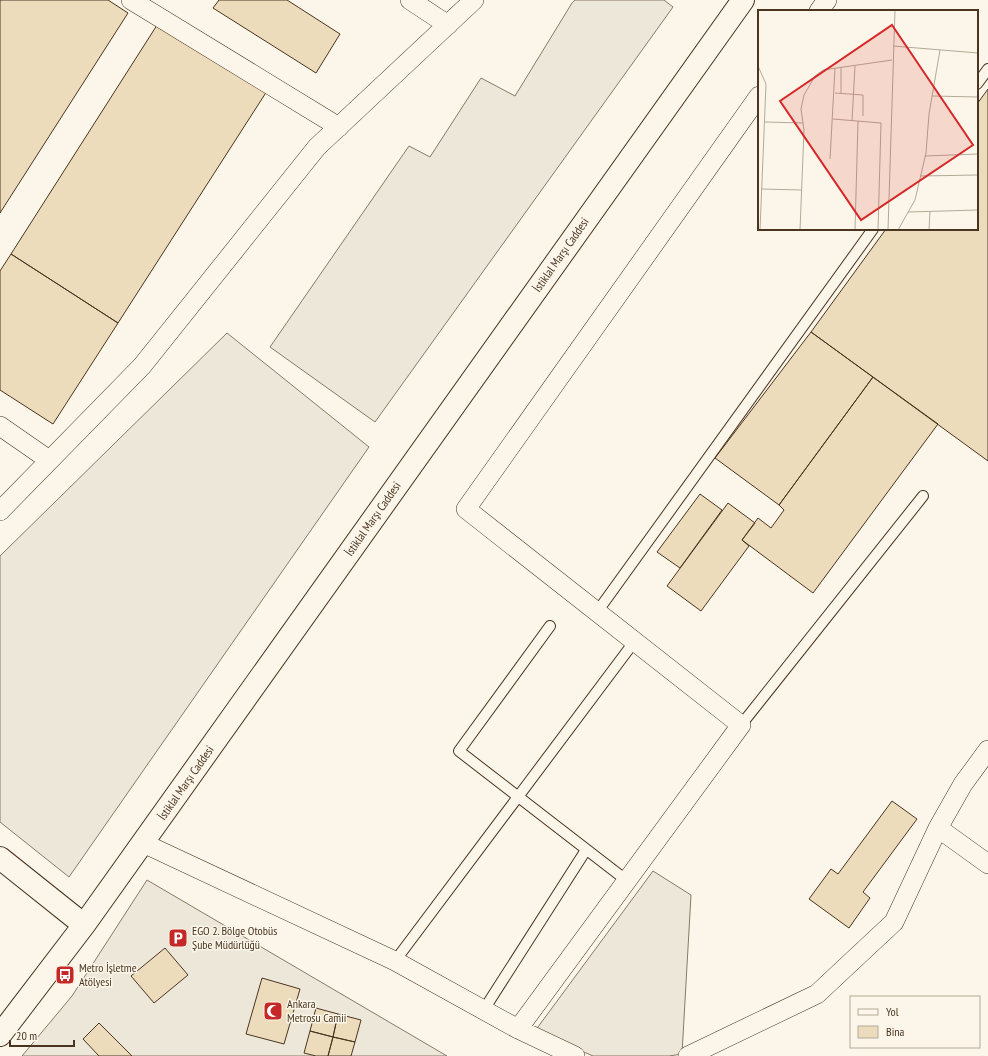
<svg xmlns="http://www.w3.org/2000/svg" width="988" height="1056" viewBox="0 0 988 1056" font-family="'PT Sans Narrow',sans-serif">
<style>
.parking{fill:#ede7d9;stroke:#887966}
.building{fill:#ecdcbc;stroke:#4a3520}
.lines{fill:none;stroke-linecap:round;stroke-linejoin:round}
.lane-casing{stroke:#4a3520;stroke-width:12}
.street-casing{stroke:#4a3520;stroke-width:20}
.secondary-casing{stroke:#4a3520;stroke-width:24}
.lane{stroke:#fbf6e9;stroke-width:10}
.street{stroke:#fbf6e9;stroke-width:19}
.secondary{stroke:#fbf6e9;stroke-width:22}
.labels{text-anchor:middle;stroke-width:3;stroke-linejoin:round;paint-order:stroke}
.street-label{font-size:12px;fill:#4a3520;stroke:#fbf6e9}
.poi-label{font-size:12px;fill:#4a3520;stroke:#fbf6e9;text-anchor:start}
.inset-river{fill:none;stroke:#dcd4c6;stroke-width:2}
.inset-road{fill:none;stroke:#b4a999;stroke-width:1}
.view{fill:#d62828;fill-opacity:0.15;stroke:#d62828;stroke-width:2}
.inset-edge{fill:none;stroke:#4a3520;stroke-width:2}
</style>
<rect width="100%" height="100%" fill="#fbf6e9"/>
<path class="parking" d="M575,0h89l9,7 -298,415 -105,-75 139,-201 21,11 51,-79 34,18 57,-93z
M227,333l142,114 -300,430 -69,-55v-266z
M653,871l38,24 -9,159 -13,2h-76l-58,-25z
M147,880l300,176h-425l50,-60z"/>
<path class="building" d="M0,0h108l20,13 -128,200z
M219,0h68l53,34 -24,39 -103,-65z
M159,22l108,69 -149,232 -107,-69z
M988,89v372l-177,-129 75,-103h91v-125z
M11,254l107,69 -65,101 -53,-34v-119z
M811,332l62,45 -94,128 -64,-47z
M873,377l65,47 -125,169 -71,-53 16,-22 13,10 13,-18 -5,-5z
M700,494l22,16 -42,58 -23,-16z
M728,503l27,20 -13,17 7,6 -48,65 -34,-25z
M892,801l25,18 -54,73 7,6 -21,30 -40,-29 22,-30 7,5z
M165,948l23,27 -34,28 -23,-27z
M262,978l38,11 -16,55 -38,-10z
M316,1008l22,6 -5,23 -23,-6z
M338,1014l23,6 -6,22 -22,-5z
M99,1023l33,33h-33l-16,-17z
M310,1031l23,6 -5,19h-12l-12,-3z
M333,1037l22,5 -4,14h-23z"/>
<g class="lines">
<defs>
<path id="lane" d="M977,84l11,-15
M597,612l276,-383
M550,626l-91,125 167,129
M741,725l182,-229
M395,961l239,-319
M483,1011l103,-161"/>
<path id="street" d="M131,0l208,127
M410,0l38,25
M819,11l8,-11
M0,426l49,34
M0,511l142,-145 175,-219 157,-147
M938,828l50,36
M143,843l252,118 123,68 57,27
M518,1029l223,-304 -275,-216 293,-413
M688,1056l129,-62 77,-72 44,-94 25,-44 25,-34"/>
<path id="secondary" d="M0,858l84,67
M0,1035l84,-110 659,-925"/>
</defs>
<use href="#lane" class="lane-casing"/>
<use href="#street" class="street-casing"/>
<use href="#secondary" class="secondary-casing"/>
<use href="#lane" class="lane"/>
<use href="#street" class="street"/>
<use href="#secondary" class="secondary"/>
</g>
<defs>
<symbol id="parking-square" viewBox="-11 -11 22 22"><rect x="-9" y="-9" width="18" height="18" rx="4" fill="#c62828" stroke="#fbf6e9"/><path d="M-3.5-5.5H1a3.5 3.5 0 0 1 0 7H-1V5.5H-3.5ZM-1-3.4V-.6H.8a1.4 1.4 0 0 0 0-2.8Z" fill="#fff"/></symbol>
<symbol id="bus-square" viewBox="-11 -11 22 22"><rect x="-9" y="-9" width="18" height="18" rx="4" fill="#c62828" stroke="#fbf6e9"/><path d="M-5-6H5V4H4V6H2V4H-2V6H-4V4H-5ZM-3.5-4V0h7V-4ZM-3.5 1.2v1.5H-2V1.2ZM2 1.2v1.5H3.5V1.2Z" fill="#fff"/></symbol>
<symbol id="mosque-square" viewBox="-11 -11 22 22"><rect x="-9" y="-9" width="18" height="18" rx="4" fill="#c62828" stroke="#fbf6e9"/><path d="M3.5-4.9A6 6 0 1 0 3.5 4.9A5 5 0 1 1 3.5-4.9Z" fill="#fff"/></symbol>
</defs>
<g fill-rule="evenodd">
<use href="#parking-square" x="167" y="927" width="22" height="22"/>
<use href="#bus-square" x="54" y="964" width="22" height="22"/>
<use href="#mosque-square" x="262" y="1000" width="22" height="22"/>
</g>
<g class="labels">
<g class="street-label">
<text transform="translate(561 255) rotate(-55)" y="4">İstiklal Marşı Caddesi</text>
<text transform="translate(373 519) rotate(-55)" y="4">İstiklal Marşı Caddesi</text>
<text transform="translate(186 783) rotate(-55)" y="4">İstiklal Marşı Caddesi</text>
</g>
<g class="poi-label">
<text x="192" y="935">EGO 2. Bölge Otobüs<tspan x="192" dy="14">Şube Müdürlüğü</tspan></text>
<text x="79" y="972">Metro İşletme<tspan x="79" dy="14">Atölyesi</tspan></text>
<text x="287" y="1008">Ankara<tspan x="287" dy="14">Metrosu Camii</tspan></text>
</g>
</g>
<g transform="translate(758 10)">
<rect width="220" height="220" fill="#fbf6e9"/>
<path class="inset-river" d="M0,133v34"/>
<path class="inset-road" d="M135,36l85,7M0,56l8,18 -6,146M83,57v26M77,83l28,2v21M174,86l46,1M75,109l48,4 -3,107M94,111l3,-55M7,112l38,1M167,146l53,-2M72,149l5,-91M162,166l58,-1M3,179l41,1M150,202l70,-2M42,220l4,-100 -3,-21 3,-14 11,-19 8,-6 69,-10M97,220l3,-109M130,220l7,-220M140,220l17,-30 11,-47 3,-39 11,-64M171,220l1,-19"/>
<path class="view" d="M134,15l81,120 -112,75 -81,-119z"/>
<rect width="220" height="220" class="inset-edge"/>
</g>
<rect x="850" y="996" width="130" height="52" fill="#fbf6e9" stroke="#b4a999"/>
<rect x="858" y="1009" width="20" height="6" fill="#fbf6e9" stroke="#b4a999"/>
<text x="886" y="1016" font-size="12" fill="#4a3520">Yol</text>
<rect x="858" y="1026" width="20" height="12" fill="#ecdcbc" stroke="#b4a999"/>
<text x="886" y="1036" font-size="12" fill="#4a3520">Bina</text>
<path d="M10 1040v6h64v-6" fill="none" stroke="#4a3520" stroke-width="2"/>
<text x="16" y="1040" font-size="12" fill="#4a3520" stroke="#fbf6e9" stroke-width="3" paint-order="stroke">20 m</text>
</svg>
